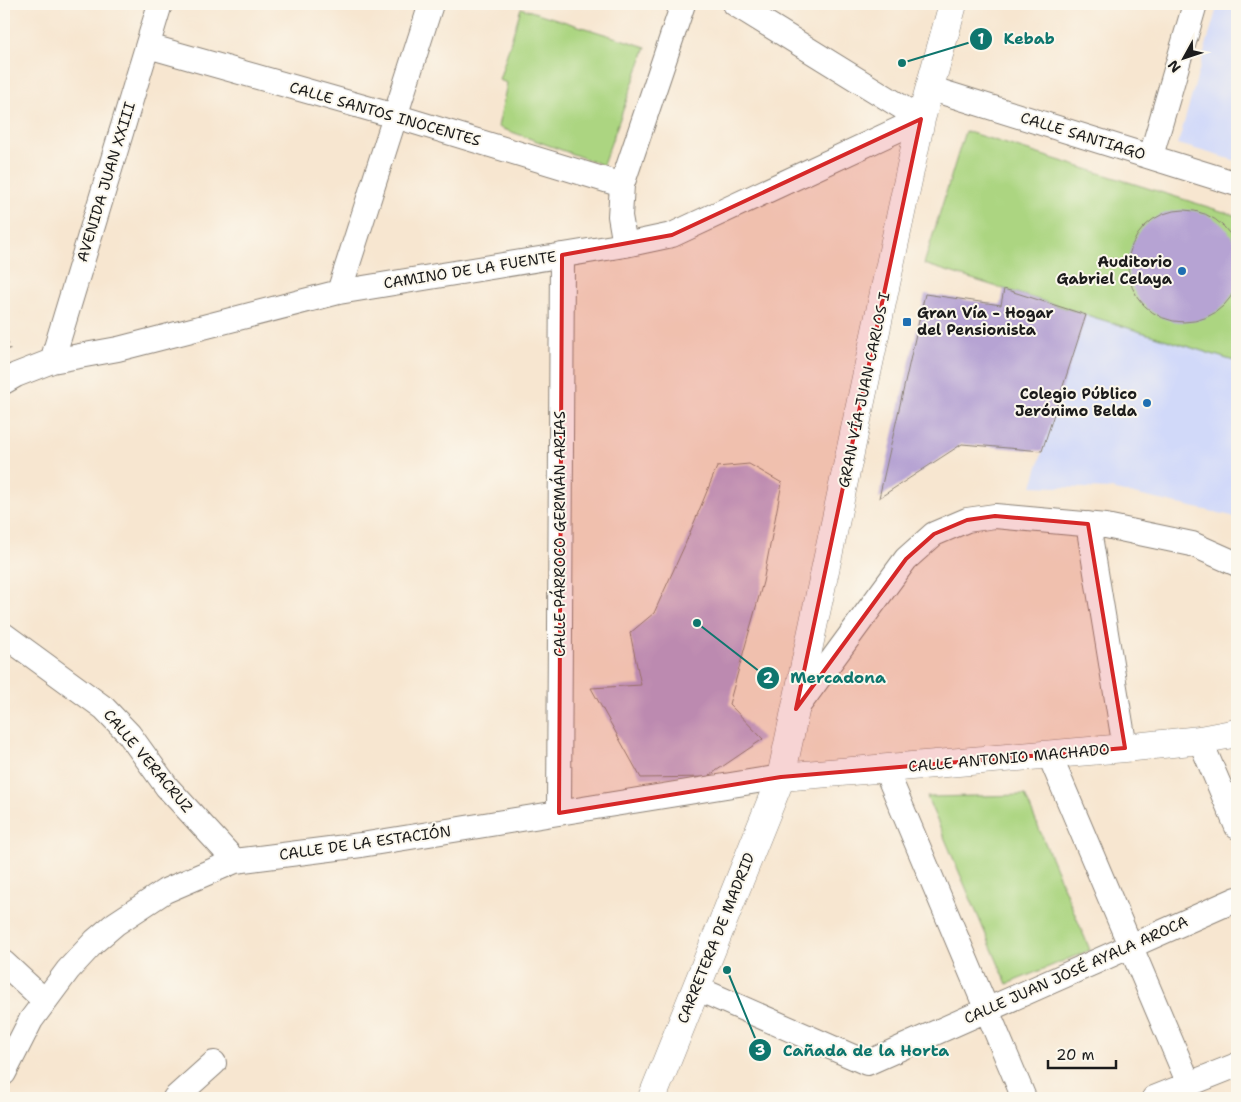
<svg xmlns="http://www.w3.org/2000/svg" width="1241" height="1102" viewBox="0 0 1241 1102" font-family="'Shantell Sans',sans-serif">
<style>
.built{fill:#d1d9f9}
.green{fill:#acd581;stroke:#64784e}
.building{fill:#b6a3d3}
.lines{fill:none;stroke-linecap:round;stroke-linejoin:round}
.street-casing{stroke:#8a8176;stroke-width:26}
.secondary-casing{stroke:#8a8176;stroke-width:29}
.primary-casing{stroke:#8a8176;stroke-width:29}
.path{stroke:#8a8176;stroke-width:3;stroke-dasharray:1 4;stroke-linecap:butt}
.street{stroke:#fff;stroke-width:24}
.secondary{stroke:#fff;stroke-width:28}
.primary{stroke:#fff;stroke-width:28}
.marked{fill:#d62828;fill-opacity:0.2;stroke:#d62828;stroke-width:4;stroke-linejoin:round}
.poi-dot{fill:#1f6fb2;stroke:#fbf7ec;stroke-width:2}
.labels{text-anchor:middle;stroke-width:4;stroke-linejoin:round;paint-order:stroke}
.street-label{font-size:15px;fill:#1c1c1c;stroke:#fbf7ec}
.poi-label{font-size:15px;font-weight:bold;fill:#1c1c1c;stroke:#fbf7ec;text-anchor:end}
.leader{fill:none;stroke:#0f766e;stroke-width:2}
.callout-dot{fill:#0f766e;stroke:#fbf7ec;stroke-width:2}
.mark-label{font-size:15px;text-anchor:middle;font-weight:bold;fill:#fff}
.callout-label{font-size:16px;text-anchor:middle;font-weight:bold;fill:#0f766e;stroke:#fbf7ec;stroke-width:4;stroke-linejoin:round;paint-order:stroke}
</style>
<rect width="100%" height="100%" fill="#fbf7ec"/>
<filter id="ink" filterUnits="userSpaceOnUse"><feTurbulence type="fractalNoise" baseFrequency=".02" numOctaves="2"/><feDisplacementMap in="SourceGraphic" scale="10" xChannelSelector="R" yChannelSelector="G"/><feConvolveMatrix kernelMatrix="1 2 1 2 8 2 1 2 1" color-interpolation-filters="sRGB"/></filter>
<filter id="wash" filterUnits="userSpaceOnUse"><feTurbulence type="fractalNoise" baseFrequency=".0096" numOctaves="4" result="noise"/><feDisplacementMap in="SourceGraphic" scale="20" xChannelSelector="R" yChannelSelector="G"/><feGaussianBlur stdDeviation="1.12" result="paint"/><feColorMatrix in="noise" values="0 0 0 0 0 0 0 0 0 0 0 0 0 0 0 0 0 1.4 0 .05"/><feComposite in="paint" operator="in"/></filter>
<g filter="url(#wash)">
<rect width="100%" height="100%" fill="#f7e6d0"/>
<path class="built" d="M1218,4h19v157l-59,-17z
M1088,300l149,56v163l-5,-3 -121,-27 -79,-3z"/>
<path class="green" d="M521,8l125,39 -43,118 -105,-38 9,-44 -8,-3z
M965,131l272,85v146l-313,-98z
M1025,795l65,155 -83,34 -80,-187z"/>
<g id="blocks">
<path class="building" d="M1128 266a56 56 0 1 1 112 0a56 56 0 1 1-112 0Z
M1004,289l82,26 -44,136 -80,-7 -83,54 46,-204 76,11z
M749,464l33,19 -19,99 -34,122 34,35 -56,38 -66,1 -50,-90 50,-3 -11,-52 24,-20 30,-66 33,-80z"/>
</g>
</g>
<g filter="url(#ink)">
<use href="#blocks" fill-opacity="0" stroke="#8a8176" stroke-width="1"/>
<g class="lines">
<defs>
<path id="street" d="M735,4l186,115
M148,46l247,70 227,69
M929,88l308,96
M1151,156l44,-152
M625,245l-5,-29 2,-31 61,-181
M339,292l92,-288
M52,361l108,-357
M4,382l12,-7 36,-14 66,-12 221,-57 286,-47 47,-10 249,-116
M1088,524l37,224
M4,635l100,73 25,26 38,53 68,74
M796,709l110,-150 28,-25 33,-14 28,-4 111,10 86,18 45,20
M1200,740l37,87
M1049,754l140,330
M885,768l139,330
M559,813l3,-558
M4,963l41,38
M696,988l171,75 370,-164
M4,1073l27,-53 37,-50 27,-29 20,-17 50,-33 70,-30 126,-16 420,-68
M175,1098l39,-35
M1154,1098l83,-33"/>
<path id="secondary" d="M781,777l344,-29 75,-8 37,-7"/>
<path id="primary" d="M652,1098l129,-321 140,-658 32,-115"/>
</defs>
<use href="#street" class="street-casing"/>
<use href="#secondary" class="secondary-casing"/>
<use href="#primary" class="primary-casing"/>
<path class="path" d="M4,329l6,24"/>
<use href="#street" class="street"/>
<use href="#secondary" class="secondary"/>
<use href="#primary" class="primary"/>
</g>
</g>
<path class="marked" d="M921,119l-125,590 110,-150 28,-25 33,-14 28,-4 93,8 37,224 -344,29 -222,36 3,-558 110,-20z"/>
<g class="poi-dot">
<circle cx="1182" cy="271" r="5"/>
<rect x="902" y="317" width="10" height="10" rx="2.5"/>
<circle cx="1147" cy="403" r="5"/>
</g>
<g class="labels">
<g class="street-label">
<text transform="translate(385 114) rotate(16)" y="5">CALLE SANTOS INOCENTES</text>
<text transform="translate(1083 136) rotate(17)" y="5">CALLE SANTIAGO</text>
<text transform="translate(106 182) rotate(-73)" y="5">AVENIDA JUAN XXIII</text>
<text transform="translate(470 270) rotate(-9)" y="5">CAMINO DE LA FUENTE</text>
<text transform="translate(864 390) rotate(-78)" y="5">GRAN VÍA JUAN CARLOS I</text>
<text transform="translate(560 534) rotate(-90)" y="5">CALLE PÁRROCO GERMÁN ARIAS</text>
<text transform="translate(1009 758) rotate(-5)" y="5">CALLE ANTONIO MACHADO</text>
<text transform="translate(148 761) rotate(50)" y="5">CALLE VERACRUZ</text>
<text transform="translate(365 843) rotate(-8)" y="5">CALLE DE LA ESTACIÓN</text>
<text transform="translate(716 938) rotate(-68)" y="5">CARRETERA DE MADRID</text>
<text transform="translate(1076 970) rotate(-24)" y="5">CALLE JUAN JOSÉ AYALA AROCA</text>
</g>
<g class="poi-label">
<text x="1172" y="267">Auditorio<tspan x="1172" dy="17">Gabriel Celaya</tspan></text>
<text x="917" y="318" text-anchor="start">Gran Vía - Hogar<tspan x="917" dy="17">del Pensionista</tspan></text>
<text x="1137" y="399">Colegio Público<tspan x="1137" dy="17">Jerónimo Belda</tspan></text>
</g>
</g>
<path class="leader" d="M902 63L981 39M697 623L768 678M727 970L760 1050"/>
<g class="callout-dot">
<circle cx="902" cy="63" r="5"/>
<circle cx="697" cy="623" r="5"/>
<circle cx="727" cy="970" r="5"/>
<circle cx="981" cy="39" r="12"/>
<circle cx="768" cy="678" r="12"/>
<circle cx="760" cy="1050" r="12"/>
</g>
<g class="mark-label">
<text x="981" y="44">1</text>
<text x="768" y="683">2</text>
<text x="760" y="1055">3</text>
</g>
<g class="callout-label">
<text x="1029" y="44">Kebab</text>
<text x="838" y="683">Mercadona</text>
<text x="866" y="1056">Cañada de la Horta</text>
</g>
<rect width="1241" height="1102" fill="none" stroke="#fbf7ec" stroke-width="20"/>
<g transform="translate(1184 58) rotate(230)" stroke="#fbf7ec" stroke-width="4" paint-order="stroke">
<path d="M0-4L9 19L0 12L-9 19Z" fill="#1c1c1c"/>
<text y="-8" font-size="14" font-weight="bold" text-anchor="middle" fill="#1c1c1c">N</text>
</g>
<path d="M1048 1060v8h68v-8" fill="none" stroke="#1c1c1c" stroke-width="2.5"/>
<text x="1056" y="1060" font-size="15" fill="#1c1c1c" stroke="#fbf7ec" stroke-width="4" paint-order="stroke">20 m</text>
</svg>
